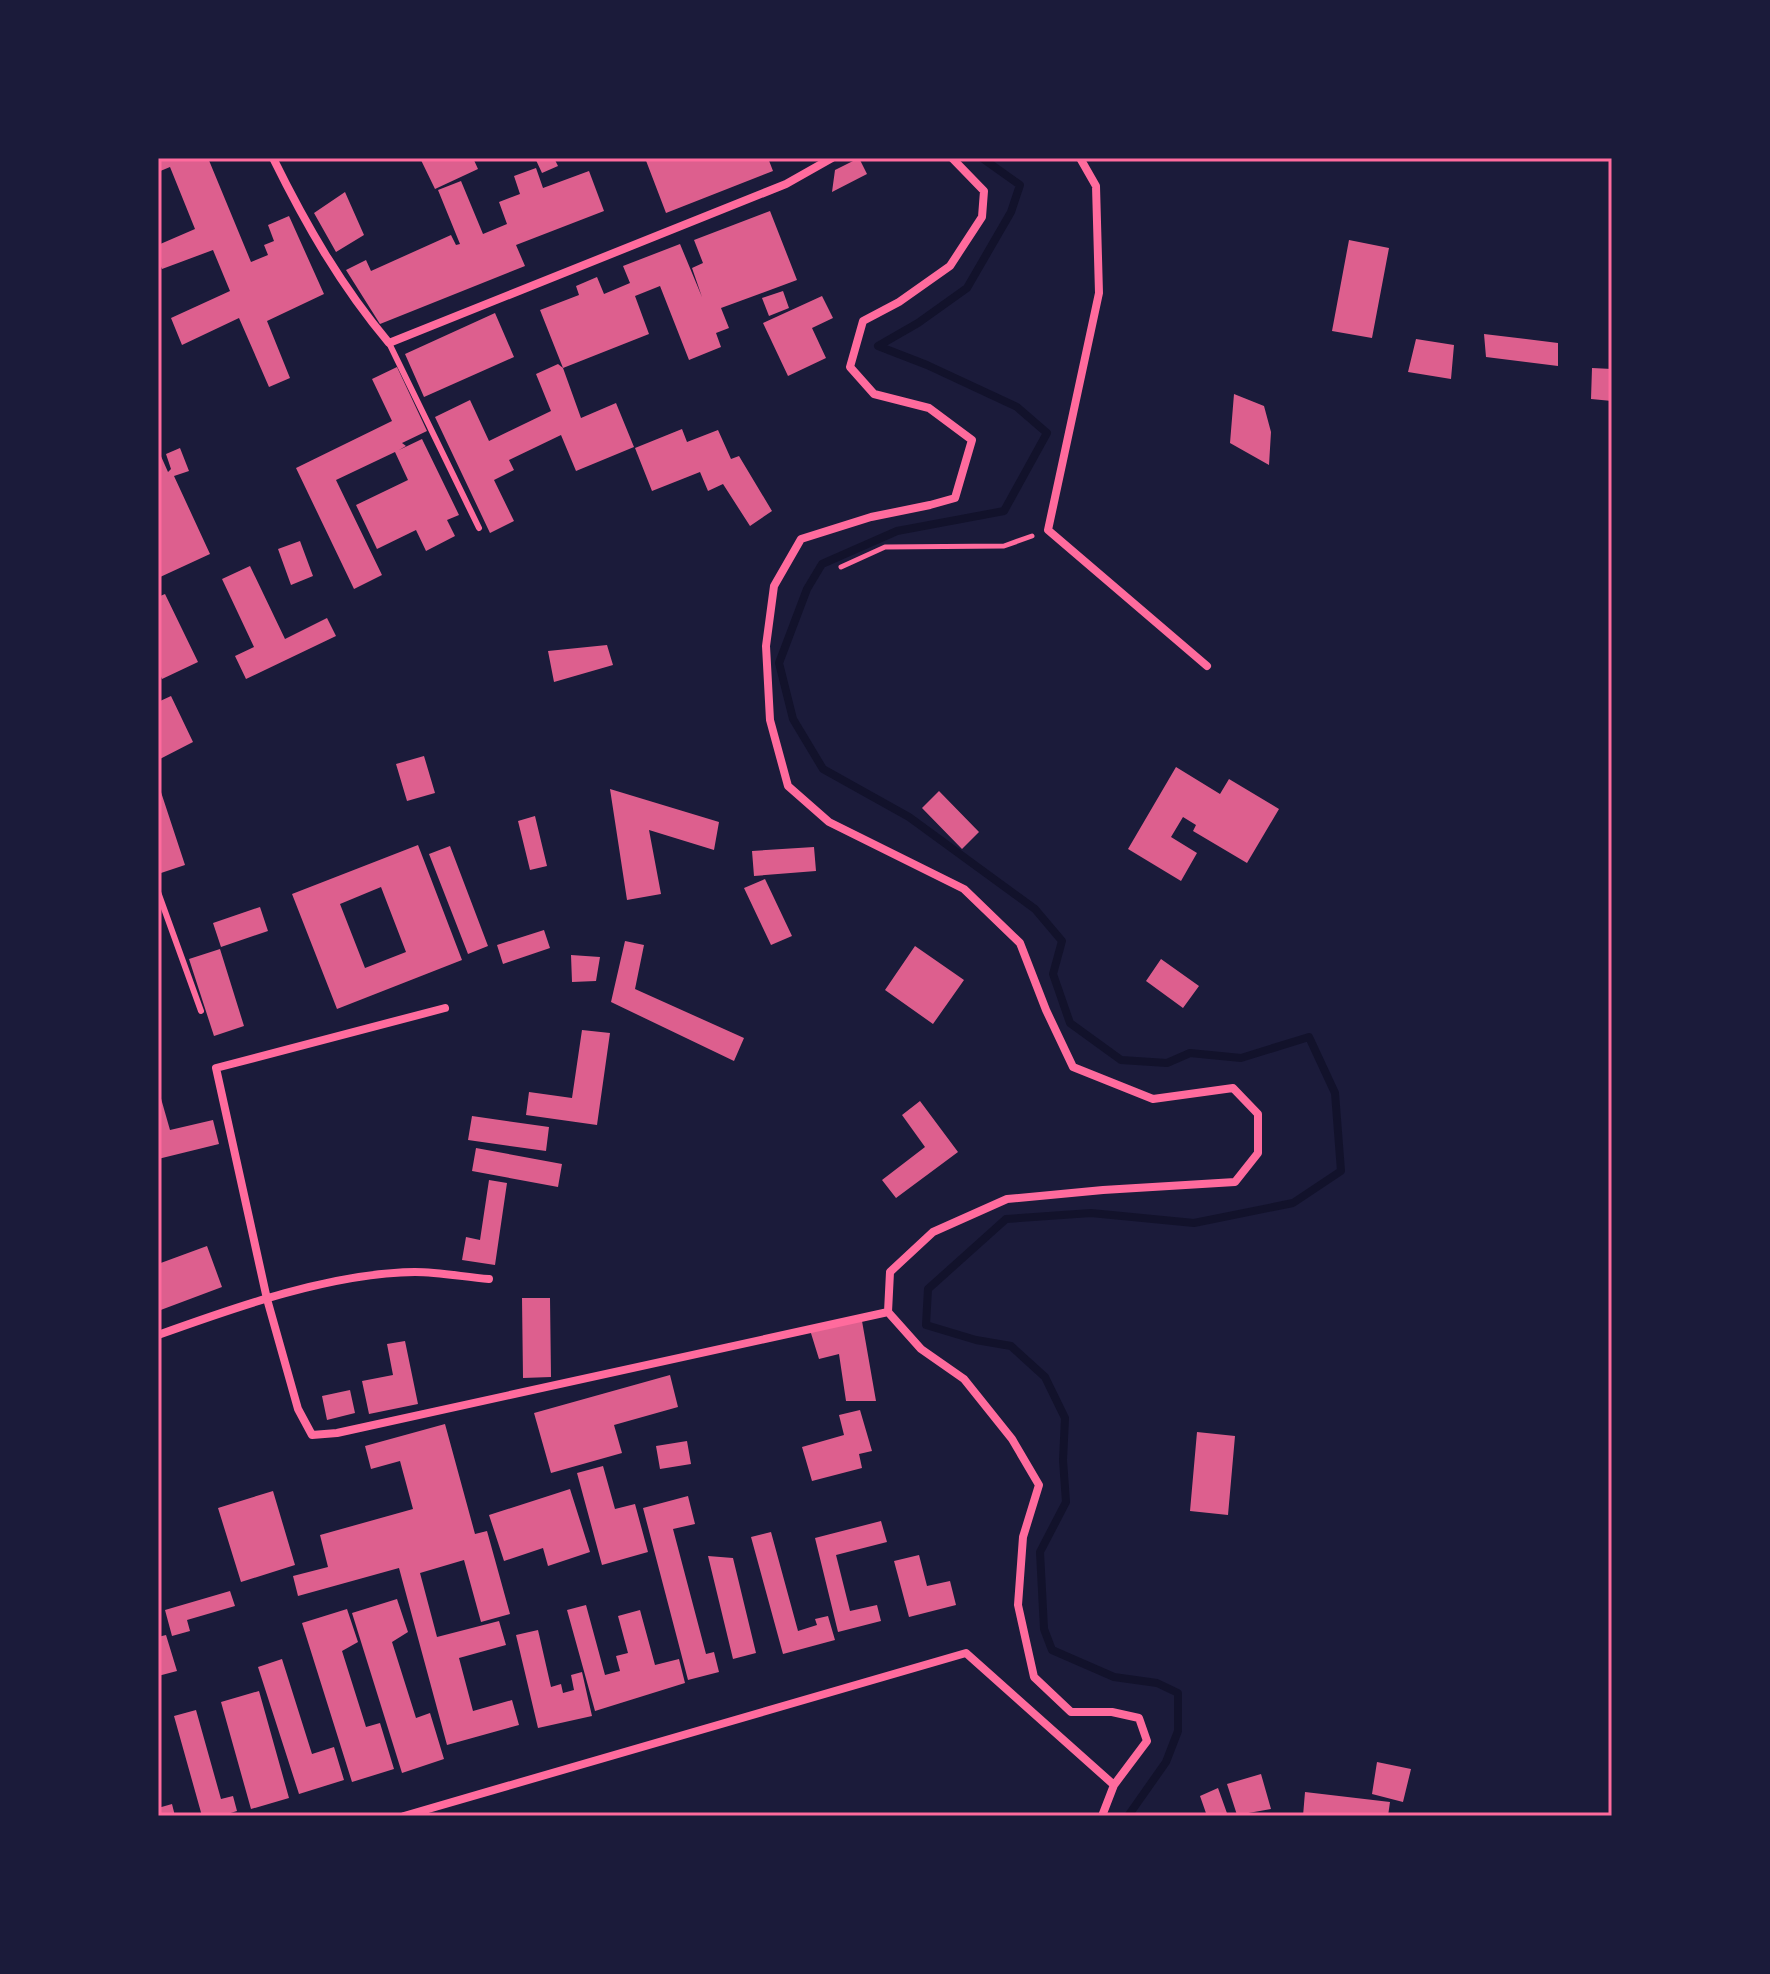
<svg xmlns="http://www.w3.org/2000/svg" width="1770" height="1974" viewBox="0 0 1770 1974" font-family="'PT Sans',sans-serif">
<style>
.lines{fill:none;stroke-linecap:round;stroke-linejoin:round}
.stream{stroke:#12122b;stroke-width:8}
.building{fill:#dd5f8e;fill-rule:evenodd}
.path{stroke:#ff6b9d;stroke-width:5}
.service{stroke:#ff6b9d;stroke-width:6}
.minor{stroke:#ff6b9d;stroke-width:8}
.neatline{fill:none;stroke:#ff6b9d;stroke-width:3}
</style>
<rect width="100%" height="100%" fill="#1b1b3a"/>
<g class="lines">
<path class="stream" d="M982,158l38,27 -9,27 -44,76 -49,35 -40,23 49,19 90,42 30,26 -43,78 -107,20 -75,33 -15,25 -28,74 14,56 30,50 86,48 126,92 27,32 -9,33 17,49 51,37 46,3 23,-10 51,5 68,-21 26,56 6,78 -48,32 -99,20 -103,-10 -85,6 -78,70 -2,36 50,15 35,6 34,31 20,41 -2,42 3,42 -26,50 4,77 8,21 62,27 43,6 21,10v38l-12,31 -38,54"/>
</g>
<path class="building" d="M158,158h50l43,104 17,-7 -4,-10 10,-4 -6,-16 21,-9 35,78 -57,27 23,57 -21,9 -30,-69 -57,27 -11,-27 59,-27 -17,-41 -51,19 -4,-9v-15l37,-16 -25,-62 -12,5z
M420,158h53l5,11 -43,20z
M535,158h19l4,8 -16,7z
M645,158h123l5,13 -107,42z
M859,158l8,16 -35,18 3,-22z
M536,168l7,20 46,-17 15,40 -88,34 9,21 -145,58 -34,-54 20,-10 5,11 80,-36 5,10 4,-1 -22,-54 23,-9 22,53 24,-10 -8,-22 21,-8 -6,-18z
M345,192l19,43 -28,17 -22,-39z
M770,211l27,69 -76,28 8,20 -13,5 5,14 -32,13 -29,-74 -25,10 14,38 -86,34 18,50 35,-15 18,44 -58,24 -15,-36 -52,25 5,10 -20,10 20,41 -24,12 -55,-116 35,-17 19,41 62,-30 -15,-37 22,-10 5,4 -23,-58 39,-15 -3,-9 21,-9 7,17 26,-11 -7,-17 57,-22 22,53 -10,-29 11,-5 -9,-23z
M1349,240l40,8 -17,90 -40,-7z
M783,291l6,17 -20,8 -7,-18z
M822,296l11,22 -21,10 14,30 -38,18 -25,-53z
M495,313l19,44 -90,40 -19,-43z
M1484,334l74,9v23l-72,-9z
M1416,339l38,6 -3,34 -43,-7z
M397,367l30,64 -25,12 4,3 -7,4 23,-11 37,76 -12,5 8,16 -29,15 -10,-21 -39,19 -21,-44 52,-25 -13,-28 -59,28 46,95 -28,14 -58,-121 96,-47 -20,-42z
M1592,368l20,1v32l-21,-2z
M1234,394l30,12 7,26 -2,33 -39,-22z
M682,429l5,13 31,-12 13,29 8,-3 33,55 -22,15 -27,-42 -15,7 -8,-19 -48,19 -17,-43z
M180,448l9,23 -15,5 36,78 -52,24v-123l2,-1 8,18 3,-3 -5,-15z
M300,541l13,35 -22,9 -13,-36z
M250,566l35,73 42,-21 9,18 -90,43 -11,-23 19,-9 -32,-68z
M165,594l33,68 -36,17 -4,-9v-73z
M607,645l6,20 -59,17 -6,-31z
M171,696l22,46 -35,18v-58z
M424,756l11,37 -28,8 -11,-37z
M1176,767l44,27 9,-15 50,30 -32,54 -54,-32 3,-6 -13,-8 -12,20 26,16 -16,28 -53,-32z
M158,783l27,82 -27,9z
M610,789l109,33 -5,28 -65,-20 12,64 -34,6z
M939,791l40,41 -17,17 -40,-41z
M535,816l12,50 -17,4 -12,-49z
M418,845l44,115 -125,49 -45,-115zM381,887l25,65 -41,16 -25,-64z
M450,846l38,100 -20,8 -39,-100z
M814,847l2,24 -62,5 -2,-25z
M765,879l27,57 -21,9 -27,-57z
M260,907l8,24 -47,16 -8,-24z
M544,930l6,18 -47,16 -6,-19z
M625,941l19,4 -9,44 109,49 -10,23 -123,-59z
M915,946l49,34 -31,44 -48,-34z
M220,949l24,77 -30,10 -25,-77z
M571,955l29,2 -4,24 -24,1z
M1161,959l38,27 -16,22 -37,-27z
M582,1030l28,3 -13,92 -71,-10 3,-23 43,6z
M158,1088l12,42 43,-10 6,24 -61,15z
M920,1101l38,51 -62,46 -14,-18 43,-33 -23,-32z
M472,1116l77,11 -3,24 -78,-11z
M476,1148l86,16 -4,23 -86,-16z
M489,1180l18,3 -12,82 -33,-5 4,-23 14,3z
M207,1246l15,41 -64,24v-47z
M522,1298h28l1,79 -28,1z
M862,1321l14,80h-30l-7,-47 -20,5 -9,-29z
M405,1341l13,63 -49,10 -7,-33 31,-6 -6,-31z
M670,1375l8,32 -64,18 8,28 -71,20 -17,-60z
M350,1390l5,23 -28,7 -5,-24z
M860,1410l12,41 -13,3 3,14 -50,13 -10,-34 42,-12 -5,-20z
M445,1424l30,110 12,-3 23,83 -29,8 -17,-62 -44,13 17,64 62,-16 7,24 -47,13 14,53 39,-11 7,25 -72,20 -48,-177 -101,28 -5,-20 35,-9 -8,-32 93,-26 -13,-48 -29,8 -6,-23z
M1197,1432l38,4 -7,79 -38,-4z
M687,1441l4,23 -31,5 -4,-23z
M603,1466l12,43 20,-5 13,48 -46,13 -25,-92z
M570,1489l20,63 -42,14 -5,-18 -39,13 -15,-46z
M273,1491l22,74 -54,17 -23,-74z
M688,1496l7,28 -22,5 33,125 8,-2 5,20 -31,8 -45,-172z
M881,1521l6,21 -51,13 14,56 27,-6 4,16 -43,11 -23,-94z
M771,1532l27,99 19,-6 -2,-6 13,-3 7,24 -52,14 -32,-117z
M919,1555l8,31 23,-5 6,24 -47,12 -15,-56z
M708,1556l25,2 23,95 -23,6z
M230,1591l5,15 -48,14 3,11 -18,5 -7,-26z
M397,1599l11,33 -16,10 24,76 14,-5 14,46 -42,14 -50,-160z
M586,1605l19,70 15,-4 -4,-15 12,-3 -10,-37 22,-6 15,55 24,-6 6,24 -90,28 -28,-101z
M347,1609l11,33 -16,9 24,76 14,-4 14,46 -42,13 -50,-159z
M538,1630l13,57 10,-3 2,9 11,-3 -3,-15 11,-3 10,44 -54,12 -22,-93z
M166,1635l11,36 -19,5v-39z
M282,1659l30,95 22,-7 10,33 -45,14 -41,-127z
M259,1691l30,107 -38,11 -30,-107z
M196,1710l25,89 12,-3 4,15 -16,5h-19l-28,-100z
M1377,1762l34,7 -8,33 -31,-8z
M1261,1774l10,35 -34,6 -10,-31z
M1218,1788l10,28h-21l-7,-20z
M1305,1792l85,10 -2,14h-85z
M172,1804l3,12h-17v-8z"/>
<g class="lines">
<path class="path" d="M841,567l44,-20 119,-1 28,-10"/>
<path class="service" d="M389,343l90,185
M158,892l43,119"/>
<path class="minor" d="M273,158c33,67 68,128 116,185l397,-159 46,-26
M952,158l32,33 -2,26 -32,49 -51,36 -36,19 -13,46 24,27 55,14 43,32 -17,58 -25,7 -59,12 -70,22 -27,47 -8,60 4,74 18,66 41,36 135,67 56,54 26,67 27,57 80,32 80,-11 25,26v39l-23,29 -132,8 -96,9 -74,33 -43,40 -2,40 33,37 43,30 48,60 27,46 -16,52 -5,68 16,72 37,35h41l27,6 8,23 -33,44 -12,31
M1080,158l16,28 3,107 -51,237 159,136
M445,1008l-229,60 51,231 31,110 14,26 25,-2 551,-121
M158,1335c78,-28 173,-62 257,-63 24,0 49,5 74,7
M404,1816l562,-163 148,132"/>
</g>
<rect width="1770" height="1974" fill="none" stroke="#1b1b3a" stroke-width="320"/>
<rect x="160" y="160" width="1450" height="1654" class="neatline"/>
</svg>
